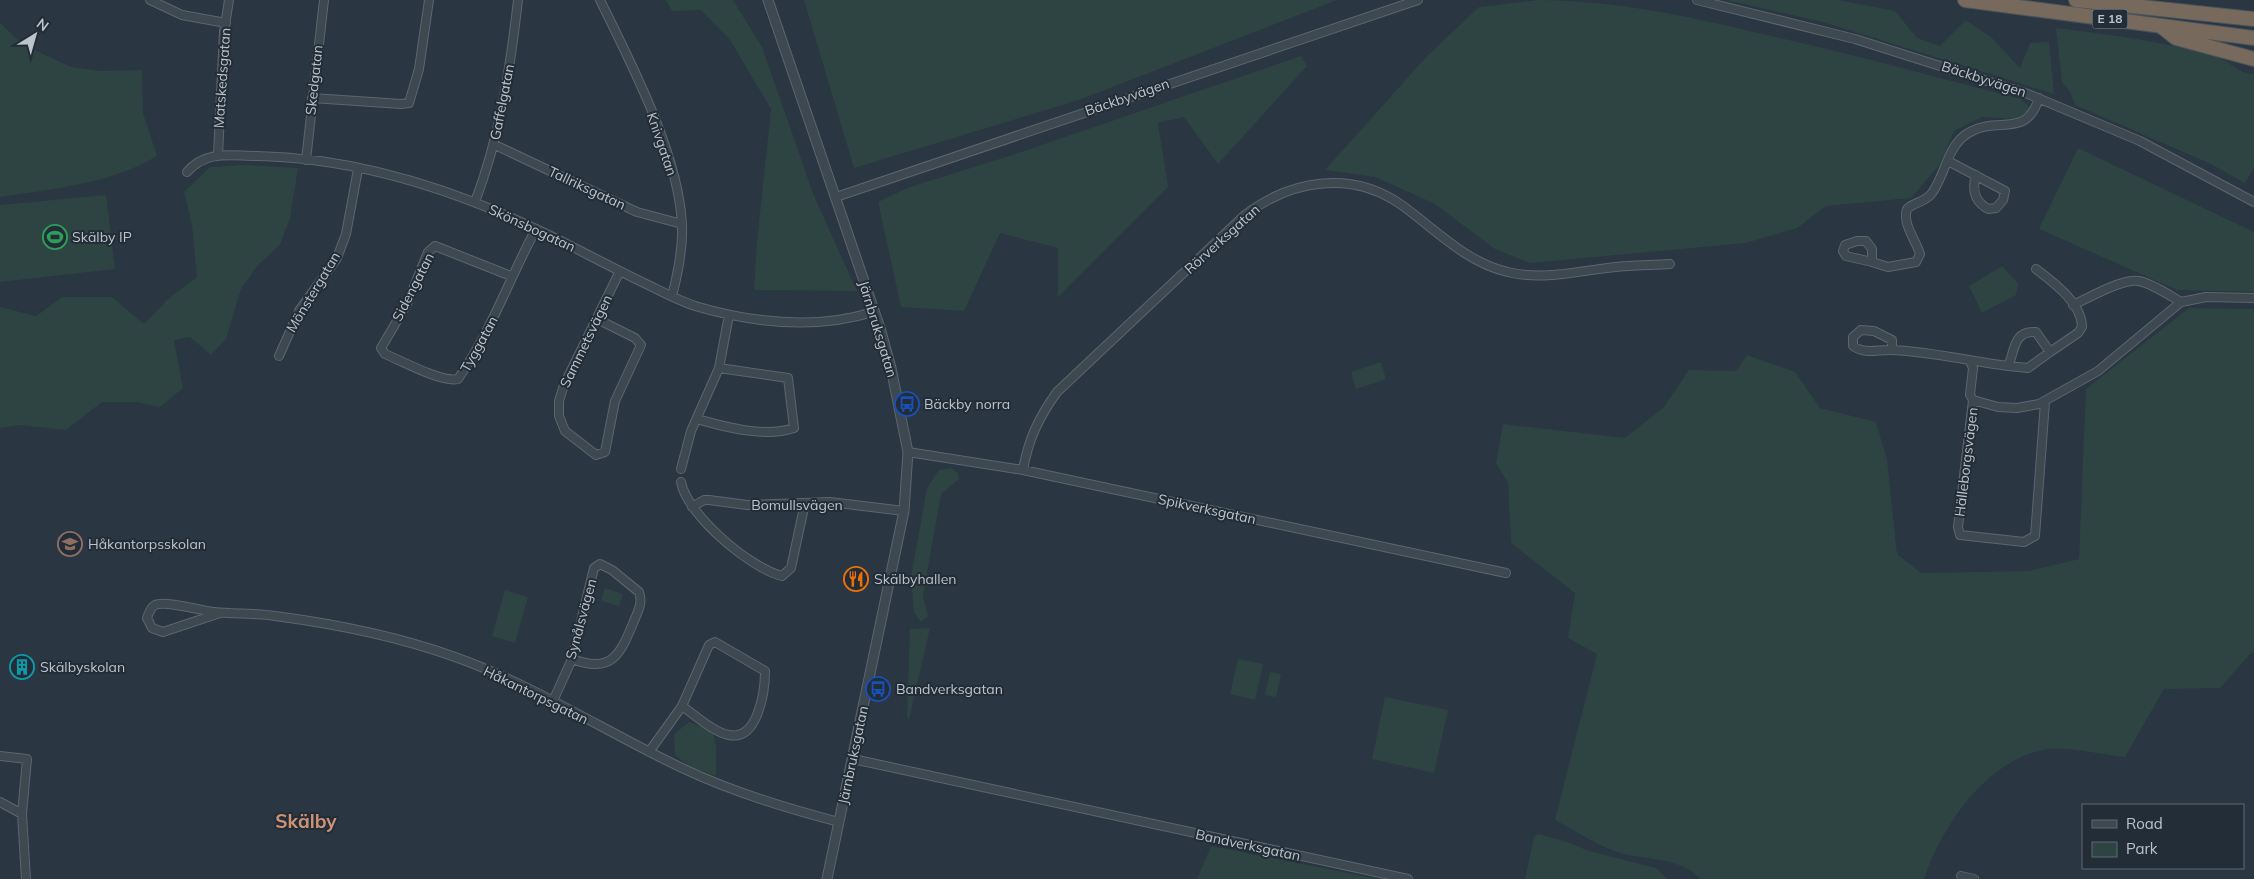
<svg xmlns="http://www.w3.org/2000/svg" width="2254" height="879" viewBox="0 0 2254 879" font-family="Mulish,sans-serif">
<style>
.green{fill:#2d4443}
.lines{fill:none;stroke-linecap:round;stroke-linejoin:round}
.minor-casing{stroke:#5c666f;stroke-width:10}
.tertiary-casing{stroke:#5c666f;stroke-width:11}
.motorway-casing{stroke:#49535c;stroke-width:16}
.minor{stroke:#3e4851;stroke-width:8}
.tertiary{stroke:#3e4851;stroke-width:9}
.motorway{stroke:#776a5c;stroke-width:14}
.labels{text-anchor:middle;stroke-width:4;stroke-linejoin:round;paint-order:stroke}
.shield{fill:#232d37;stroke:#8d969f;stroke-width:1}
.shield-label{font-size:12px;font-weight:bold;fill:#bbc3cb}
.street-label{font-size:14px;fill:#bbc3cb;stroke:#232d37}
.poi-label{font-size:14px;fill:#bbc3cb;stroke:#232d37;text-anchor:start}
.district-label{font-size:19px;font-weight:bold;fill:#cd9375;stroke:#232d37}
</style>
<rect width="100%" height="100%" fill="#2a3641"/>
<path class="green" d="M666,0h67l29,47 52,149 43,95 -103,-1 3,-48 14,-133 -41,-69 -29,-30 -29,1z
M804,0h533l-258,100 -225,68z
M1538,0c77,0 154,17 229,35 85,19 169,42 254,64l10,10 -14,10 -35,-2 -28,14 -14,33 -29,34 -85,8 -29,22 -51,15 -216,20 -35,-14 -60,-45 -60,-27 -50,-7 102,-114 52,-49z
M1726,0h113l56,11 22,27 23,8 26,-26 26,18 28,30 10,-25 19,-1 5,52 -231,-72z
M0,23l22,21 49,23 29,4 42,-1 1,43 14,43c-46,28 -105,33 -157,41z
M2056,28c54,7 111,13 164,30 12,5 20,17 34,16v94l-9,15 -36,-20 -134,-58 -5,-13 -8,-10z
M1301,56l6,10 -89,98 -34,-47 -26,6 10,64 -110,110v-49l-58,-15 -36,78 -63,-4 -23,-105 29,-14 105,-33z
M2078,148l176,84v60l-77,-2 -138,-61z
M245,165l53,3 -8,50 -10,27 -22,20 -17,24 -15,50 -15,16 -21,-18 -16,3 9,48 -23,19 -23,-5h-35l-36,28 -46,-5 -20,3v-121l36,9 26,-19h50l32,27 24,-25 29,-22 -5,-52 -8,-33 26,-25z
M106,195l9,74 -115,13v-77z
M2002,266l16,17 -2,12 -34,18 -13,-27z
M2189,308l65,1v344l-4,1 -30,34 -56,1 -39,68c-19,-2 -60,-11 -77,-8 -60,9 -106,76 -124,130h-224c-18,-22 -55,-19 -80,-26 -22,-7 -44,-22 -65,-33l42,-166 -29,-16 7,-45 -64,-50 -3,-60 -12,-20 7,-39 122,14 39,-31 25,-37 47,1 11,-16 48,17 25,36 56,14 11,38 10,94 24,19 108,-2 50,-12 7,-170z
M1381,362l5,17 -30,10 -5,-17z
M951,468l7,5 1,6 -18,15 -18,102 5,20 -7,6 -7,-9 -3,-36 16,-89 12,-18z
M605,588l18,6 -4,12 -18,-5z
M505,590l23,7 -13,46 -23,-7z
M930,628l-21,92 -2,-4 3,-87z
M1238,659l25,5 -8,36 -25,-6z
M1270,672l11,2 -5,23 -11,-2z
M1385,697l63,13 -14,63 -62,-14z
M689,722l24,9 3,16v29l-27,-10 -14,-11 -1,-21z
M1538,834l29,8 22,9 67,17 12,11h-143l9,-42z
M1211,846l167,33h-181z"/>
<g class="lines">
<defs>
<path id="minor" d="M150,0l32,15 44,8
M600,0c31,63 79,155 82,225 1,24 -4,48 -10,71
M1697,0l158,39 173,55 112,47 114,61
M312,98l89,6 8,-1 10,-34 10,-69
M495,145l142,67 45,12
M218,155l6,-123 5,-32
M306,160l18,-160
M1948,161l57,30 -2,9 -7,8 -8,1c-14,-8 -16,-20 -12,-34
M187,172c19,-22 43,-16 70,-16 102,2 205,36 296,81 30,15 60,31 91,46 17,8 33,17 51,23 58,17 120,24 178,6
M836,197l582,-197
M475,202c25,-66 35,-132 43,-202
M1872,262l-26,-6 -3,-5 2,-6 12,-4h9l6,8v13l16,5 28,-5 4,-8c-4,-14 -18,-30 -13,-45 7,-7 19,-7 25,-16 14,-19 15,-49 38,-61 29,-16 56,7 69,-34
M2036,269c17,13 46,34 46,58l-4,6 -28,19 -14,-20c-24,-2 -21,21 -28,34l20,2 22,-16
M511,276l-76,-30 -7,6 -21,52 -26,44 4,6c17,7 57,29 73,25 33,-47 51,-100 78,-150
M2073,305c16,-7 49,-27 66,-24 14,3 30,14 42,21
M597,319l38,19 6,7 -26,56 -10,51 -9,3 -31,-24 -6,-15v-15l5,-16 56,-114
M1892,350v-10l-18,-9 -13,-1 -8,7v9c13,9 25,3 40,4 39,2 77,11 115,16
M279,356l20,-45 38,-53 9,-24 12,-65
M1970,361l3,7 -3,27 3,5
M2045,402l-10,134 -11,6 -64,-7 -2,-8 15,-127 25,7 19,1 22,-4 59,-33 83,-69 25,-5 48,1
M697,419c29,8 68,19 97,9l-6,-50 -69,-10
M908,452l115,18 483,103
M681,469l10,-38 28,-63 10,-53
M1023,470c5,-30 16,-53 34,-78l188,-177c47,-36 108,-45 158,-9 33,24 64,57 105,66 40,10 80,-4 120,-6 14,-1 28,-1 42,-2
M681,482c6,33 69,86 101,94l9,-8 14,-65
M692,507l12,-7h5l38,5 83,-3 74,9
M220,613l-57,19 -11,-4 -5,-10c2,-5 3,-10 8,-13 11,-5 46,6 59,7 20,2 41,1 61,4 61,8 122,20 180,41 79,28 151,75 227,111 50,24 103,40 157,54
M553,701l19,-42 22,-91 6,-4 12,6 27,22c4,11 -1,19 -5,29 -14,34 -22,53 -62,38
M649,752l33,-46 27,-61 6,-3 50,29c0,20 -7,70 -36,64 -16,-3 -34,-20 -47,-29
M0,756l27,3 -5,55 4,65
M853,759l555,120
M0,802l22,12
M1961,876l13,3"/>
<path id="tertiary" d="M768,0l112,328 11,40 17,84 -4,59 -77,368"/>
<path id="motorway" d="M1965,0l289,38
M2076,0l178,19
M2162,27l14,11 78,21"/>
</defs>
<use href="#minor" class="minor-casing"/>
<use href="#tertiary" class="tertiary-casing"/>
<use href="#motorway" class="motorway-casing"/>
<use href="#minor" class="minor"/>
<use href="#tertiary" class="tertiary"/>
<use href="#motorway" class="motorway"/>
</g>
<defs>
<symbol id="stadium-ring" viewBox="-11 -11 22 22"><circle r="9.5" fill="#232d37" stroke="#2e9e5b" stroke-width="1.5"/><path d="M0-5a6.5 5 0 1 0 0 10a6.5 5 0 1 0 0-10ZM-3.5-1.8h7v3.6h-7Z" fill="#2e9e5b"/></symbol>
<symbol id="bus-ring" viewBox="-11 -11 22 22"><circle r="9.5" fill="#232d37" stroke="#1a4fb4" stroke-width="1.5"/><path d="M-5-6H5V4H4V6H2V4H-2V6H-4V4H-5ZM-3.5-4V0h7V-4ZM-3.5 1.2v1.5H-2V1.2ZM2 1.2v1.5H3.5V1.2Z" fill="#1a4fb4"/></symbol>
<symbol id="school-ring" viewBox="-11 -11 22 22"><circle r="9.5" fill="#232d37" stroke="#8d6e63" stroke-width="1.5"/><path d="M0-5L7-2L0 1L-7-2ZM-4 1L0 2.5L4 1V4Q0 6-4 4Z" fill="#8d6e63"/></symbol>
<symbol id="restaurant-ring" viewBox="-11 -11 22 22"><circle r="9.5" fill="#232d37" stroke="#e8710a" stroke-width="1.5"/><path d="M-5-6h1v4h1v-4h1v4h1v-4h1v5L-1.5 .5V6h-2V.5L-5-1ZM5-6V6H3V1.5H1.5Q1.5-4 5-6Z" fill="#e8710a"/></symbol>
<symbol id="building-ring" viewBox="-11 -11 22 22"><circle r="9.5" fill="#232d37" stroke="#0f9aa8" stroke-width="1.5"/><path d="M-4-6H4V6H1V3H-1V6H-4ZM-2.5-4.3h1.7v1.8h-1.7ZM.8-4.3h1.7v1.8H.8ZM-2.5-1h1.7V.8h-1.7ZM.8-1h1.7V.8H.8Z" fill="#0f9aa8"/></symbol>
</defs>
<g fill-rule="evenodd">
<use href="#stadium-ring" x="41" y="223" width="28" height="28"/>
<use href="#bus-ring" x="893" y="390" width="28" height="28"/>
<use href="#school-ring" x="56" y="530" width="28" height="28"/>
<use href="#restaurant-ring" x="842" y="565" width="28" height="28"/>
<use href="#building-ring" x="8" y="653" width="28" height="28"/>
<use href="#bus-ring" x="864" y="675" width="28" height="28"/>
</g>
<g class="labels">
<rect class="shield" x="2092.5" y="9.5" width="35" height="19" rx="4"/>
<g class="shield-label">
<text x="2110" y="23">E 18</text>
</g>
<g class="street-label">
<text transform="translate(222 78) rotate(-86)" y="5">Matskedsgatan</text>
<text transform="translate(1984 79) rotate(18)" y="5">Bäckbyvägen</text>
<text transform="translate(314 80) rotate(-84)" y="5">Skedgatan</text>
<text transform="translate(1127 97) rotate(-19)" y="5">Bäckbyvägen</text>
<text transform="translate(502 102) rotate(-79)" y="5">Gaffelgatan</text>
<text transform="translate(662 144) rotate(71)" y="5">Knivgatan</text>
<text transform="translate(587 188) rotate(25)" y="5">Tallriksgatan</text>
<text transform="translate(532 228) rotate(25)" y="5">Skönsbogatan</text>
<text transform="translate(1222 239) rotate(-42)" y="5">Rörverksgatan</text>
<text transform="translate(413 287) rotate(-63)" y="5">Sidengatan</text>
<text transform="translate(313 292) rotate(-59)" y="5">Mönstergatan</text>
<text transform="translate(878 329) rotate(73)" y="5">Järnbruksgatan</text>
<text transform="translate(586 341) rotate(-64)" y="5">Sammetsvägen</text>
<text transform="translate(479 344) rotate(-61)" y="5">Tyggatan</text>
<text transform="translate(1966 462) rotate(-83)" y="5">Hälleborgsvägen</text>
<text x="797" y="510">Bomullsvägen</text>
<text transform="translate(1207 509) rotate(12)" y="5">Spikverksgatan</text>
<text transform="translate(581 619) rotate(-75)" y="5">Synålsvägen</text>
<text transform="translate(536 695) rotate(26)" y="5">Håkantorpsgatan</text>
<text transform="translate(853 755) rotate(-78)" y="5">Järnbruksgatan</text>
<text transform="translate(1248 845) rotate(12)" y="5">Bandverksgatan</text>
</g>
<g class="poi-label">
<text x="72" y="242">Skälby IP</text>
<text x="924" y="409">Bäckby norra</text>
<text x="88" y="549">Håkantorpsskolan</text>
<text x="874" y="584">Skälbyhallen</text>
<text x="40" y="672">Skälbyskolan</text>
<text x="896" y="694">Bandverksgatan</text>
</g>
<g class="district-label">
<text x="306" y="828">Skälby</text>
</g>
</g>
<rect x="2082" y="804" width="162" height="65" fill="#232d37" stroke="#606972"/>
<rect x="2092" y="820" width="25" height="8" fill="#3e4851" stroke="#606972"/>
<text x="2126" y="829" font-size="15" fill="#bbc3cb">Road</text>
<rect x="2092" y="842" width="25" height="15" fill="#2d4443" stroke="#606972"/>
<text x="2126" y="854" font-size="15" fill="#bbc3cb">Park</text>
<g transform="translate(35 35) rotate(37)" stroke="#232d37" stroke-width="4" paint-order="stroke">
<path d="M0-4L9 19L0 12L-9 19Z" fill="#bbc3cb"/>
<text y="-8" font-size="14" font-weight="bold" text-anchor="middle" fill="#bbc3cb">N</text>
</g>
</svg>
